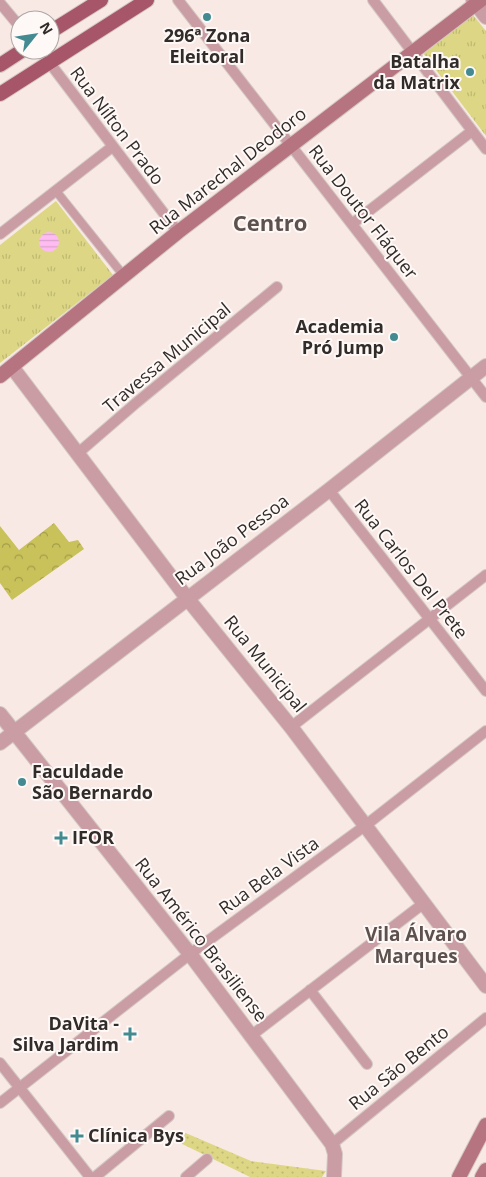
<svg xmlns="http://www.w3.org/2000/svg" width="486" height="1177" viewBox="0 0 486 1177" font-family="'Open Sans',sans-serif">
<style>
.grass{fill:url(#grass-dots)}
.forest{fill:url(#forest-crowns)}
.park{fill:url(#park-tufts)}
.water{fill:url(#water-rules)}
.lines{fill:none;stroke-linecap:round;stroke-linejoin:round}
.pedestrian-casing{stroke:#d4c7c3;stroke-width:10}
.minor-casing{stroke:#d4c7c3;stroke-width:12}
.tertiary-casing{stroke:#d4c7c3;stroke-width:16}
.secondary-casing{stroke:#d4c7c3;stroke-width:16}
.primary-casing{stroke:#d4c7c3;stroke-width:16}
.pedestrian{stroke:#ca9ca4;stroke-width:8}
.minor{stroke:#ca9ca4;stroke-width:10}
.tertiary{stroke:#ca9ca4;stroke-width:14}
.secondary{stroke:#b67481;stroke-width:14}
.primary{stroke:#a65668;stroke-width:14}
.poi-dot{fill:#438b91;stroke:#fef9f7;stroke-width:2}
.labels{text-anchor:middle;stroke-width:4;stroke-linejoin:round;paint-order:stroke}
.poi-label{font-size:18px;font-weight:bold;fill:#312c2a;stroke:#fef9f7;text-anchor:end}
.street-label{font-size:18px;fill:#312c2a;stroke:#fef9f7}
.neighbourhood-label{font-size:19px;font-weight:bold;fill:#5d514d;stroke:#fef9f7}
.district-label{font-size:22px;font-weight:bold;fill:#5d514d;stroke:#fef9f7}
</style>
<defs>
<pattern id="grass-dots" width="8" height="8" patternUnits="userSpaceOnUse" patternTransform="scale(1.25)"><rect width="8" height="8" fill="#ddd785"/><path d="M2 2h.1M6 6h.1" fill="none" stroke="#beb973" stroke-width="1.8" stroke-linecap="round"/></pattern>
<pattern id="forest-crowns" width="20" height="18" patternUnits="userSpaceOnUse" patternTransform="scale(1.25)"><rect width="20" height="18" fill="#c9c159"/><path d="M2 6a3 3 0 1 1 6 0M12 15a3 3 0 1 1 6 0" fill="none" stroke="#a49d4a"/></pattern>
<pattern id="park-tufts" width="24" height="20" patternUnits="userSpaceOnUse" patternTransform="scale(1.25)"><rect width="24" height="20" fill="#ddd785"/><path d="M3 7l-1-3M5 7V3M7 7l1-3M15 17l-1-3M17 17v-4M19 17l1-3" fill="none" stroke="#beb973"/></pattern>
<pattern id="water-rules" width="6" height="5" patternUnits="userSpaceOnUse" patternTransform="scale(1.25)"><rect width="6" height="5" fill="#febcf0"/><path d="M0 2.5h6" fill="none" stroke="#daa2ce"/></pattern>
</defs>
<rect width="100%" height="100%" fill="#f8e9e4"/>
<path class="grass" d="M181,1131l70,30 75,10 -4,6h-72l-74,-36z"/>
<path class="forest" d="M54,523l15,19 9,-2 6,9 -72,51 -12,-17v-57l19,24z"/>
<path class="park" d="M473,15l13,16v105l-63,-83z
M56,201l57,74 -113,88v-118z"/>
<path class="water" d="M39 242a10 10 0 1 1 20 0a10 10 0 1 1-20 0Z"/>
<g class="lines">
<defs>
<path id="pedestrian" d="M56,191l68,85"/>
<path id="minor" d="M178,0l308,397
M373,0l113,149
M0,3l20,24
M49,62l129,170
M352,224l120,-93
M0,234l112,-87
M77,454l59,-51 141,-116
M329,490l157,201
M291,727l195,-152
M310,990l57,74
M252,1035l172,-132
M0,1063l90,114
M0,1103l190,-149 176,-129 120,-94
M332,1144l154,-126
M95,1177l74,-61
M186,1177l21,-18"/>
<path id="tertiary" d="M473,0l13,17
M12,367l175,231 104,129 195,259
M0,714l190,240 142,190 3,10 -1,23
M0,743l329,-253 157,-124"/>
<path id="secondary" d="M0,376l178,-144 303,-232
M459,1177l27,-52
M482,1177l4,-7"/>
<path id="primary" d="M50,32l51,-32
M0,65l23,-15
M0,94l147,-94"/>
</defs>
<use href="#pedestrian" class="pedestrian-casing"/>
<use href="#minor" class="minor-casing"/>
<use href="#tertiary" class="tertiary-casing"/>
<use href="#secondary" class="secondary-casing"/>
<use href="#primary" class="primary-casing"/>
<use href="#pedestrian" class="pedestrian"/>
<use href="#minor" class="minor"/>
<use href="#tertiary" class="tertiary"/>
<use href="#secondary" class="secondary"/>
<use href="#primary" class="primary"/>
</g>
<g class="poi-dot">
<circle cx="207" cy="17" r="5"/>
<circle cx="470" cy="72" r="5"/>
<circle cx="394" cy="337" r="5"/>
<circle cx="22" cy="782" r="5"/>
<path d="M58.5 830.5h5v5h5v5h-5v5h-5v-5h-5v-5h5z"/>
<path d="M127.5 1026.5h5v5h5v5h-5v5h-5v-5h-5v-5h5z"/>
<path d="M74.5 1128.5h5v5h5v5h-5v5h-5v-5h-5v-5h5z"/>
</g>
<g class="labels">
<g class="poi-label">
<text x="207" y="42" text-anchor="middle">296ª Zona<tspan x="207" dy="21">Eleitoral</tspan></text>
<text x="460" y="68">Batalha<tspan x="460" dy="21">da Matrix</tspan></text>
<text x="384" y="333">Academia<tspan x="384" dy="21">Pró Jump</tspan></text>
<text x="32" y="778" text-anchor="start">Faculdade<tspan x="32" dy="21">São Bernardo</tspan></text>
<text x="72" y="844" text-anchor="start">IFOR</text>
<text x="119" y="1030">DaVita -<tspan x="119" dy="21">Silva Jardim</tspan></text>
<text x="88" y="1142" text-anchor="start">Clínica Bys</text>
</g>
<g class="street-label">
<text transform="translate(117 126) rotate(53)" y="6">Rua Nílton Prado</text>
<text transform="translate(228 171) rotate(-38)" y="6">Rua Marechal Deodoro</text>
<text transform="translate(363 212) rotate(52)" y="6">Rua Doutor Fláquer</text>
<text transform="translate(167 358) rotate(-40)" y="6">Travessa Municipal</text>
<text transform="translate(232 540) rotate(-37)" y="6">Rua João Pessoa</text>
<text transform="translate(411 569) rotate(52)" y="6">Rua Carlos Del Prete</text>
<text transform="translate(265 664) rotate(51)" y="6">Rua Municipal</text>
<text transform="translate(269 876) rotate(-36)" y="6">Rua Bela Vista</text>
<text transform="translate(201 940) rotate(52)" y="6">Rua Américo Brasiliense</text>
<text transform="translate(399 1068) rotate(-39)" y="6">Rua São Bento</text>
</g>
<g class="neighbourhood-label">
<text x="416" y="941">Vila Álvaro<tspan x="416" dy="22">Marques</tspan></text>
</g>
<g class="district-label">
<text x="270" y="231">Centro</text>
</g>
</g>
<g transform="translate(35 35) rotate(60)"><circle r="24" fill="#fef9f7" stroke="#aca7a5"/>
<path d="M0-4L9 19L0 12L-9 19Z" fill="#438b91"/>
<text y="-8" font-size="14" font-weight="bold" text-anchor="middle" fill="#312c2a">N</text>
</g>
</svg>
